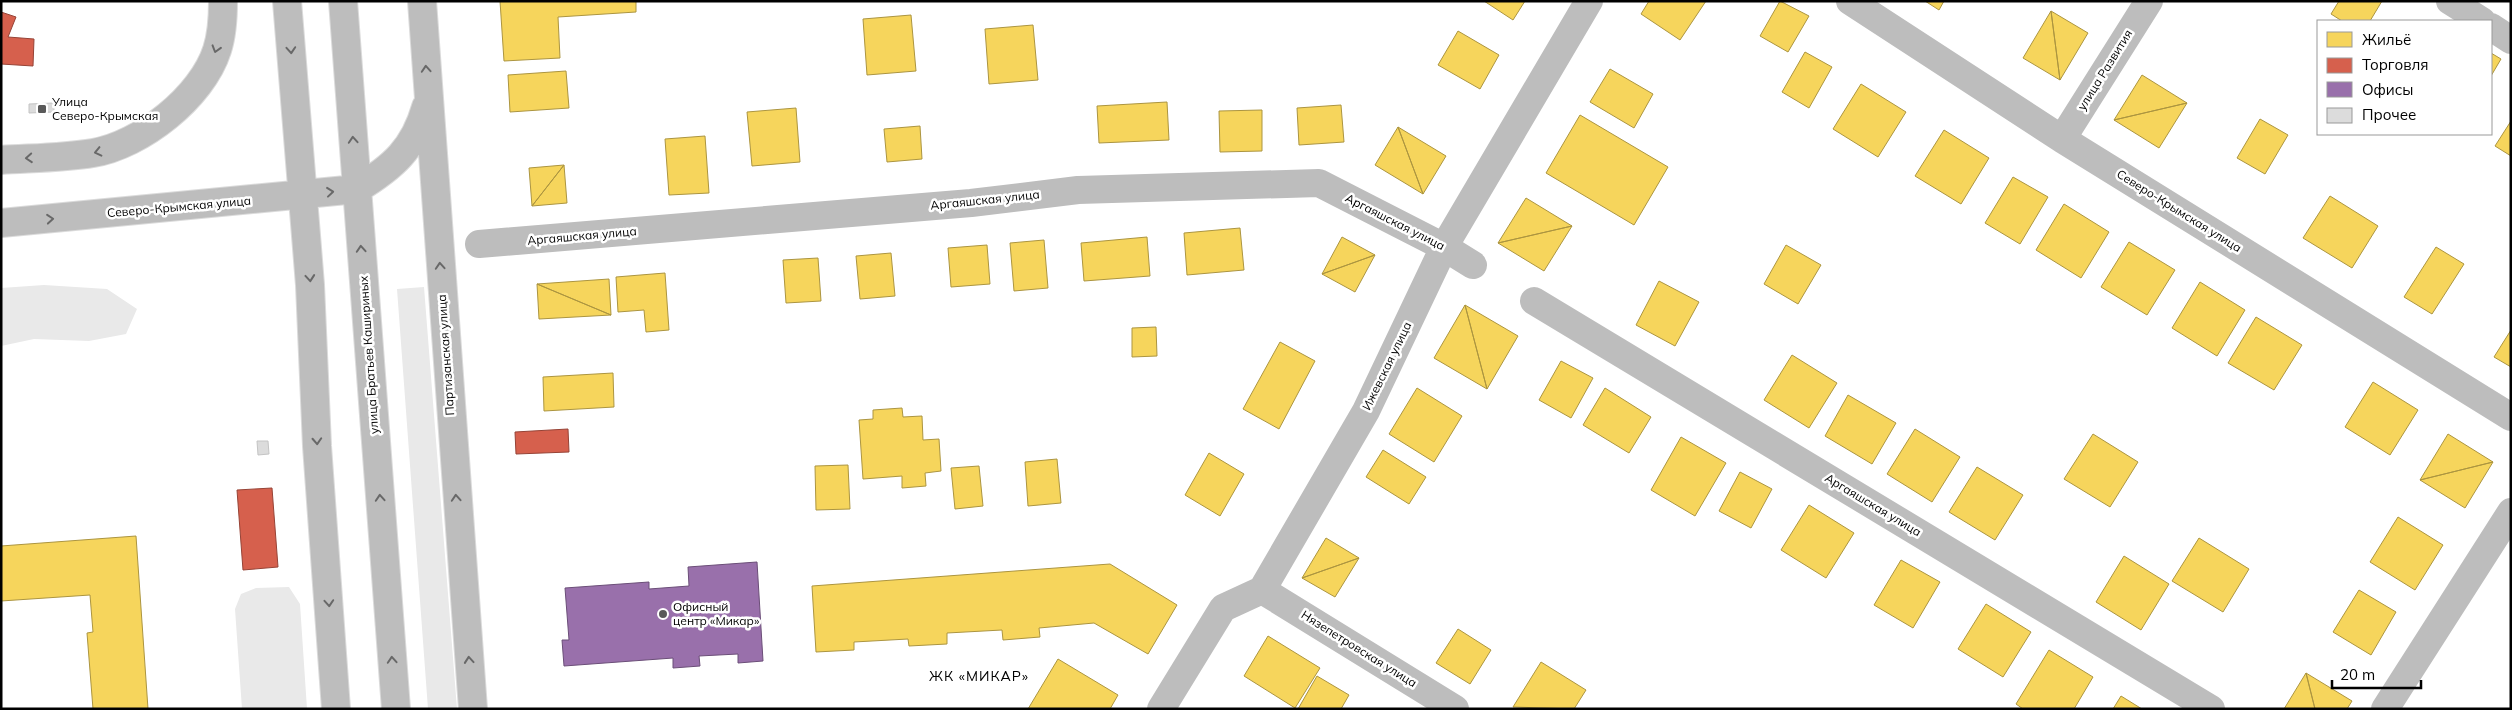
<svg xmlns="http://www.w3.org/2000/svg" width="2512" height="710" viewBox="0 0 2512 710" font-family="Mulish,sans-serif">
<style>
.green{fill:#e9e9e9}
.homes{fill:#f6d55c;stroke:#ac9540}
.shops{fill:#d6604d;stroke:#964336}
.offices{fill:#9970ab;stroke:#6b4e78}
.building{fill:#dcdcdc;stroke:#c4c4c4}
.lines{fill:none;stroke-linecap:round;stroke-linejoin:round}
.major-casing{stroke:#dbdbdb;stroke-width:30}
.minor{stroke:#bdbdbd;stroke-width:28}
.major{stroke:#bdbdbd;stroke-width:28}
.oneway{stroke:#686868}
.poi-dot{fill:#595959;stroke:#fff;stroke-width:2}
.labels{text-anchor:middle;stroke-width:5;stroke-linejoin:round;paint-order:stroke}
.street-label{font-size:12px;fill:#000;stroke:#fff}
.poi-label{font-size:12px;fill:#000;stroke:#fff;text-anchor:start}
.neighbourhood-label{font-size:14px;letter-spacing:1px;fill:#000;stroke:#fff}
</style>
<rect width="100%" height="100%" fill="#fff"/>
<path class="green" d="M44,285l63,4 30,20 -11,25 -37,7 -55,-2 -33,7v-58z
M424,287l33,422h-29l-31,-420z
M289,587l11,17 7,105h-65l-7,-100 6,-15 15,-6z"/>
<path class="homes" d="M500,1h136v11l-78,5 2,41 -56,3z
M1484,1h41l-12,19z
M1649,1h57l-26,39 -39,-26z
M1780,1l29,15 -21,36 -28,-16z
M1925,1h19l-5,9z
M2339,1h43l-12,20h-28l-11,-7z
M2051,11l9,69 -37,-22z
M2051,11l37,22 -28,47z
M911,15l5,56 -49,4 -4,-56z
M1033,25l5,55 -49,4 -4,-55z
M1458,31l41,24 -19,34 -42,-24z
M1805,52l27,15 -23,41 -27,-16z
M2491,53l10,6 -10,17z
M1610,69l43,25 -19,34 -44,-26z
M566,71l3,37 -59,4 -2,-37z
M2142,75l45,28 -73,17z
M1861,84l45,28 -28,45 -45,-28z
M1167,102l2,38 -70,3 -2,-37z
M2187,103l-28,45 -45,-28z
M1341,105l3,37 -45,3 -2,-37z
M796,108l4,54 -48,4 -5,-54z
M1262,110v41l-42,1 -1,-41z
M1580,115l88,52 -34,58 -88,-52z
M2260,119l28,16 -23,39 -28,-16z
M2511,121v35l-16,-10z
M920,126l2,33 -35,3 -3,-33z
M1398,127l25,67 -48,-29z
M1398,127l48,29 -23,38z
M1944,130l45,28 -28,46 -46,-28z
M705,136l4,57 -40,2 -4,-56z
M564,165l3,38 -35,3z
M564,165l-32,41 -3,-38z
M2013,177l35,20 -28,47 -35,-21z
M2330,196l48,30 -26,42 -49,-30z
M1526,198l46,28 -74,17z
M2064,204l45,28 -28,46 -45,-28z
M1572,226l-28,45 -46,-28z
M1240,228l4,42 -57,5 -3,-42z
M1147,237l3,39 -66,5 -3,-38z
M1342,237l33,18 -53,19z
M1044,240l4,48 -34,3 -4,-48z
M2129,242l46,28 -28,45 -46,-28z
M987,245l3,39 -39,3 -3,-39z
M1786,245l35,20 -23,39 -34,-20z
M2436,247l28,17 -32,50 -28,-17z
M891,253l4,43 -35,3 -4,-43z
M1375,255l-20,37 -33,-18z
M818,258l3,43 -35,2 -3,-43z
M665,273l4,57 -23,2 -2,-22 -26,2 -2,-35z
M609,279l2,36 -74,-31z
M1659,281l40,21 -24,44 -39,-21z
M2200,282l45,28 -28,46 -45,-28z
M537,284l74,31 -72,4z
M1465,305l53,31 -31,53z
M1465,305l22,84 -53,-31z
M2256,317l46,28 -28,45 -46,-27z
M1156,327l1,29 -25,1v-29z
M2511,330v37l-17,-10z
M1280,342l35,19 -36,68 -36,-20z
M1792,355l45,28 -28,45 -45,-28z
M1561,361l32,17 -22,40 -32,-18z
M613,373l1,34 -70,4 -1,-34z
M2373,382l45,28 -28,45 -45,-28z
M1417,388l45,28 -28,46 -45,-28z
M1605,388l46,29 -22,36 -46,-28z
M1848,395l48,28 -24,41 -47,-28z
M902,408l1,9 19,-1 1,24 16,-1 2,32 -16,2 1,13 -24,2v-12l-39,3 -4,-59 14,-1v-9z
M1915,429l45,28 -28,45 -45,-28z
M2093,434l45,28 -28,45 -46,-28z
M2448,434l45,28 -73,18z
M1681,437l45,26 -31,53 -44,-26z
M1383,450l43,27 -17,27 -43,-27z
M1209,453l35,21 -24,42 -35,-21z
M1057,459l4,44 -33,3 -3,-44z
M2493,462l-28,46 -45,-28z
M848,465l2,44 -34,1 -1,-44z
M979,466l4,40 -28,3 -4,-41z
M1977,467l46,28 -28,45 -46,-28z
M1740,472l32,17 -21,39 -32,-17z
M1809,505l45,28 -28,45 -45,-28z
M2398,517l45,28 -28,45 -45,-28z
M136,536l12,173h-55l-6,-76 6,-1 -3,-37 -89,6v-55z
M1326,538l33,20 -57,20z
M2199,538l50,31 -26,43 -51,-31z
M2124,556l45,28 -28,46 -45,-28z
M1359,558l-24,39 -33,-19z
M1901,560l39,22 -27,46 -39,-23z
M1110,564l67,41 -29,49 -54,-31 -55,5 1,9 -37,3 -1,-10 -55,3v11l-38,2 -1,-7 -54,3v8l-38,2 -4,-66z
M2359,590l37,22 -25,43 -38,-23z
M1986,604l45,28 -28,45 -45,-28z
M1458,629l33,21 -21,34 -34,-21z
M1268,636l52,32 -25,40 -51,-32z
M2049,650l44,27 -19,32h-51l-7,-5z
M1058,659l60,36 -8,14h-82z
M1541,662l45,28 -12,19 -61,-2z
M2306,673l46,28 -5,8h-32z
M2306,673l9,36h-31z
M1317,676l32,19 -8,14h-43z
M2121,696l21,13h-29z"/>
<path class="shops" d="M1,12l15,5 -8,20 26,2 -1,27 -32,-2z
M568,429l1,23 -53,2 -1,-22z
M272,488l6,79 -35,3 -6,-80z"/>
<path class="offices" d="M757,562l6,99 -25,2v-9l-39,2 1,10 -27,2v-10l-109,8 -2,-26h7l-4,-52 84,-6v7l40,-3 -1,-19z"/>
<path class="building" d="M54,103v9l-25,1v-9z
M257,441h11l1,13 -11,1z"/>
<g class="lines">
<defs>
<path id="major" d="M287,1l23,284 7,161 19,263
M343,1l53,708
M422,1l51,708
M1,160c30,-2 62,-2 92,-7 48,-8 109,-56 124,-103 5,-15 6,-32 6,-49
M1,223l356,-34c36,-22 57,-40 69,-82"/>
</defs>
<use href="#major" class="major-casing"/>
<path class="minor" d="M1850,1l212,138 449,278
M2450,1l32,20
M2491,27l20,13
M2062,139l87,-138
M479,244l492,-41 107,-13 241,-7 125,64 29,18
M1534,301l677,408
M1262,590l193,119
M1161,709l62,-101 39,-18 104,-179 78,-164 145,-246
M2385,709l126,-197"/>
<use href="#major" class="major"/>
</g>
<defs><path id="oneway-chevron" d="M-2-3.5L2.5 0L-2 3.5" fill="none" stroke-width="1.6" stroke-linecap="round" stroke-linejoin="round" transform="scale(1.25)"/></defs>
<g class="oneway">
<use href="#oneway-chevron" transform="translate(216 49) rotate(107)"/>
<use href="#oneway-chevron" transform="translate(291 50) rotate(86)"/>
<use href="#oneway-chevron" transform="translate(426 69) rotate(-94)"/>
<use href="#oneway-chevron" transform="translate(353 140) rotate(-94)"/>
<use href="#oneway-chevron" transform="translate(98 152) rotate(167)"/>
<use href="#oneway-chevron" transform="translate(29 158) rotate(176)"/>
<use href="#oneway-chevron" transform="translate(330 192) rotate(-6)"/>
<use href="#oneway-chevron" transform="translate(50 219) rotate(-5)"/>
<use href="#oneway-chevron" transform="translate(361 249) rotate(-94)"/>
<use href="#oneway-chevron" transform="translate(440 266) rotate(-94)"/>
<use href="#oneway-chevron" transform="translate(310 278) rotate(85)"/>
<use href="#oneway-chevron" transform="translate(317 441) rotate(87)"/>
<use href="#oneway-chevron" transform="translate(380 498) rotate(-94)"/>
<use href="#oneway-chevron" transform="translate(456 498) rotate(-94)"/>
<use href="#oneway-chevron" transform="translate(329 603) rotate(86)"/>
<use href="#oneway-chevron" transform="translate(392 660) rotate(-94)"/>
<use href="#oneway-chevron" transform="translate(469 660) rotate(-95)"/>
</g>
<g class="poi-dot">
<rect x="37" y="104" width="10" height="10" rx="2.5"/>
<circle cx="663" cy="614" r="5"/>
</g>
<g class="labels">
<g class="street-label">
<text transform="translate(2105 70) rotate(-58)" y="4">улица Развития</text>
<text transform="translate(985 200) rotate(-6)" y="4">Аргаяшская улица</text>
<text transform="translate(179 207) rotate(-5)" y="4">Северо-Крымская улица</text>
<text transform="translate(2179 211) rotate(32)" y="4">Северо-Крымская улица</text>
<text transform="translate(1395 222) rotate(27)" y="4">Аргаяшская улица</text>
<text transform="translate(582 236) rotate(-5)" y="4">Аргаяшская улица</text>
<text transform="translate(369 355) rotate(-94)" y="4">улица Братьев Кашириных</text>
<text transform="translate(446 355) rotate(-94)" y="4">Партизанская улица</text>
<text transform="translate(1387 366) rotate(-64)" y="4">Ижевская улица</text>
<text transform="translate(1873 505) rotate(31)" y="4">Аргаяшская улица</text>
<text transform="translate(1359 649) rotate(32)" y="4">Нязепетровская улица</text>
</g>
<g class="poi-label">
<text x="52" y="106">Улица<tspan x="52" dy="14">Северо-Крымская</tspan></text>
<text x="673" y="611">Офисный<tspan x="673" dy="14">центр «Микар»</tspan></text>
</g>
<g class="neighbourhood-label">
<text x="979" y="681">ЖК «МИКАР»</text>
</g>
</g>
<rect width="2512" height="710" fill="none" stroke="#000000" stroke-width="5"/>
<rect x="2317" y="20" width="175" height="115" fill="#ffffff" stroke="#999999"/>
<rect x="2327" y="32" width="25" height="15" fill="#f6d55c" stroke="#999999"/>
<text x="2362" y="45" font-size="15" fill="#000000">Жильё</text>
<rect x="2327" y="58" width="25" height="15" fill="#d6604d" stroke="#999999"/>
<text x="2362" y="70" font-size="15" fill="#000000">Торговля</text>
<rect x="2327" y="82" width="25" height="15" fill="#9970ab" stroke="#999999"/>
<text x="2362" y="95" font-size="15" fill="#000000">Офисы</text>
<rect x="2327" y="108" width="25" height="15" fill="#dcdcdc" stroke="#999999"/>
<text x="2362" y="120" font-size="15" fill="#000000">Прочее</text>
<path d="M2332 680v8h89v-8" fill="none" stroke="#000000" stroke-width="2.5"/>
<text x="2340" y="680" font-size="15" fill="#000000" stroke="#ffffff" stroke-width="4" paint-order="stroke">20 m</text>
</svg>
